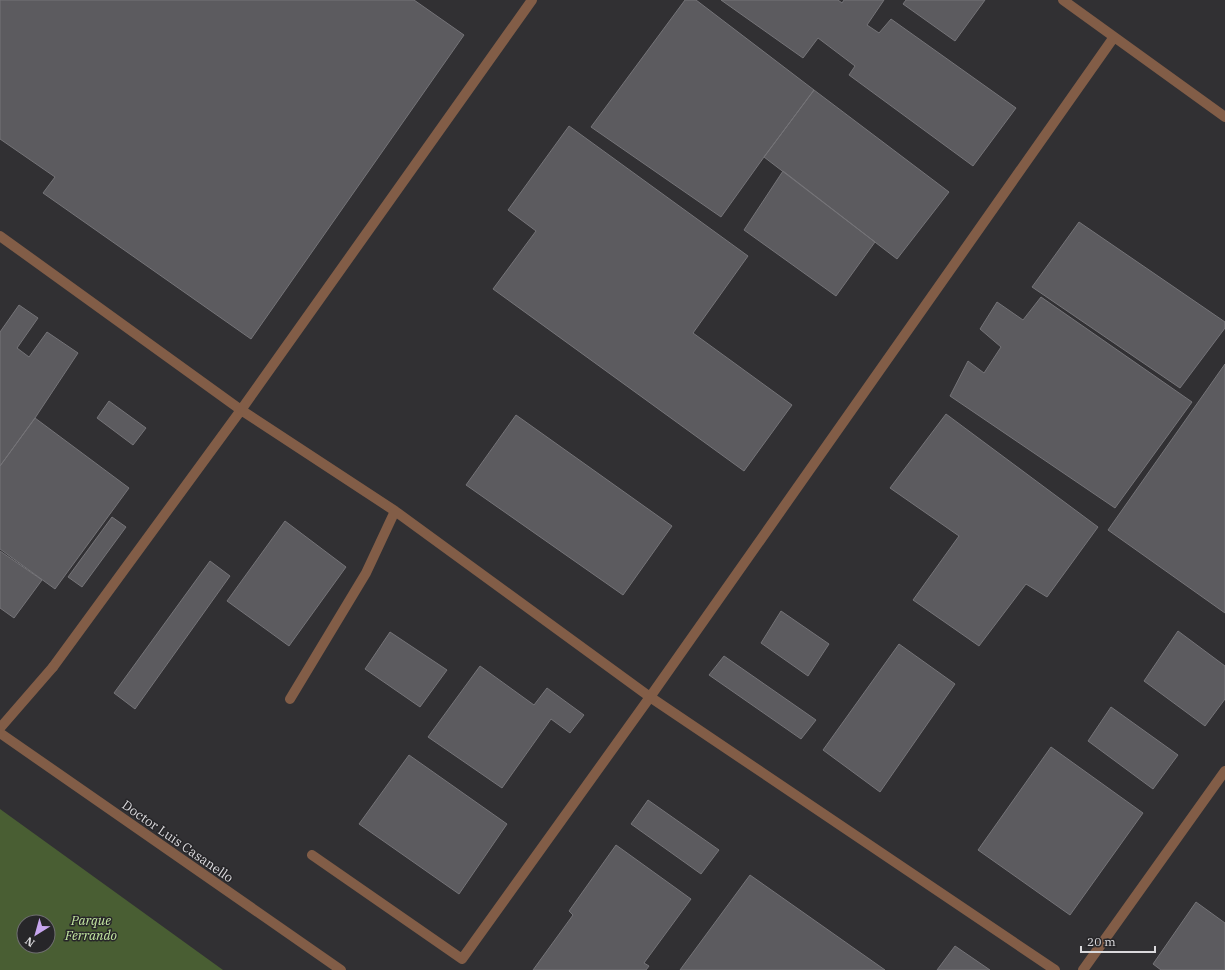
<svg xmlns="http://www.w3.org/2000/svg" width="1225" height="970" viewBox="0 0 1225 970" font-family="'IBM Plex Serif',serif">
<style>
.green{fill:#495e33;fill-rule:evenodd}
.building{fill:#5c5b5f;stroke:#757478}
.lines{fill:none;stroke-linecap:round;stroke-linejoin:round}
.service{stroke:#825d47;stroke-width:10}
.minor{stroke:#825d47;stroke-width:10}
.labels{text-anchor:middle;stroke-width:3;stroke-linejoin:round;paint-order:stroke}
.street-label{font-size:13px;fill:#dad9dc;stroke:#272629}
.park-label{font-size:13px;font-style:italic;fill:#c5e9a2;stroke:#272629}
</style>
<rect width="100%" height="100%" fill="#313033"/>
<path class="green" d="M0,809l223,161h-223zM24,922h24v24h-24z"/>
<path class="building" d="M0,0h414l50,35 -213,304 -208,-146 12,-16 -55,-38z
M685,0h11l118,90 -50,67 -43,60 -130,-90z
M721,0h117l4,3 2,-3h40l-17,25 12,8 12,-14 125,89 -43,58 -124,-91 6,-9 -37,-28 -15,20z
M906,0h79l-30,41 -52,-37z
M814,90l135,102 -52,67 -133,-102z
M569,126l179,130 -55,77 99,72 -48,66 -251,-182 43,-58 -28,-21z
M783,171l92,71 -39,54 -92,-66z
M1079,222l146,100v6l-45,60 -148,-101z
M1041,297l151,105 -77,106 -165,-112 18,-35 16,12 17,-26 -21,-18 17,-27 26,18z
M19,305l19,13 -21,30 12,9 18,-25 31,21 -43,65 -35,48v-134z
M1225,364v249l-117,-83z
M109,401l37,27 -13,17 -36,-27z
M946,414l152,113 -51,70 -21,-13 -47,62 -66,-46 46,-64 -69,-48z
M516,415l156,111 -49,69 -157,-110z
M35,418l94,70 -74,101 -55,-40v-83z
M112,517l14,10 -44,60 -14,-10z
M285,521l61,46 -57,79 -62,-45z
M0,551l42,29 -28,38 -14,-10z
M210,561l20,15 -95,133 -21,-16z
M781,611l48,33 -21,32 -47,-33z
M1178,631l47,35v33l-20,27 -61,-45z
M390,632l57,38 -27,37 -55,-38z
M899,644l56,40 -75,108 -57,-42z
M724,656l92,64 -15,19 -92,-64z
M480,666l54,39 13,-17 37,27 -14,18 -19,-14 -49,69 -74,-51z
M1111,707l67,48 -25,34 -65,-48z
M1051,747l92,66 -73,102 -92,-65z
M409,755l98,69 -48,70 -100,-70z
M648,800l71,50 -18,24 -70,-50z
M616,845l75,54 -47,64 5,3 -3,4h-113l40,-55 -4,-4z
M750,875l135,95h-205z
M1196,902l29,21v47h-64l-8,-6z
M955,946l35,24h-53z"/>
<g class="lines">
<path class="service" d="M1063,0l162,117
M0,236l241,174 154,101 255,186 405,273
M53,667l188,-257 291,-410
M290,699l76,-126 29,-62
M312,855l150,104 188,-262 464,-660
M1083,970l142,-199"/>
<path class="minor" d="M0,728l53,-61
M0,733l341,237"/>
</g>
<g class="labels">
<g class="street-label">
<text transform="translate(178 841) rotate(35)" y="5">Doctor Luis Casanello</text>
</g>
<g class="park-label">
<text x="91" y="925">Parque<tspan x="91" dy="15">Ferrando</tspan></text>
</g>
</g>
<g transform="translate(36 934) rotate(217)"><circle r="19" fill="#272629" stroke="#6f6e71"/>
<path d="M0-3L7 15L0 10L-7 15Z" fill="#c8a6ef"/>
<text y="-6" font-size="11" font-weight="bold" text-anchor="middle" fill="#dad9dc">N</text>
</g>
<path d="M1081 946v6h74v-6" fill="none" stroke="#dad9dc" stroke-width="2"/>
<text x="1087" y="946" font-size="12" fill="#dad9dc" stroke="#272629" stroke-width="3" paint-order="stroke">20 m</text>
</svg>
